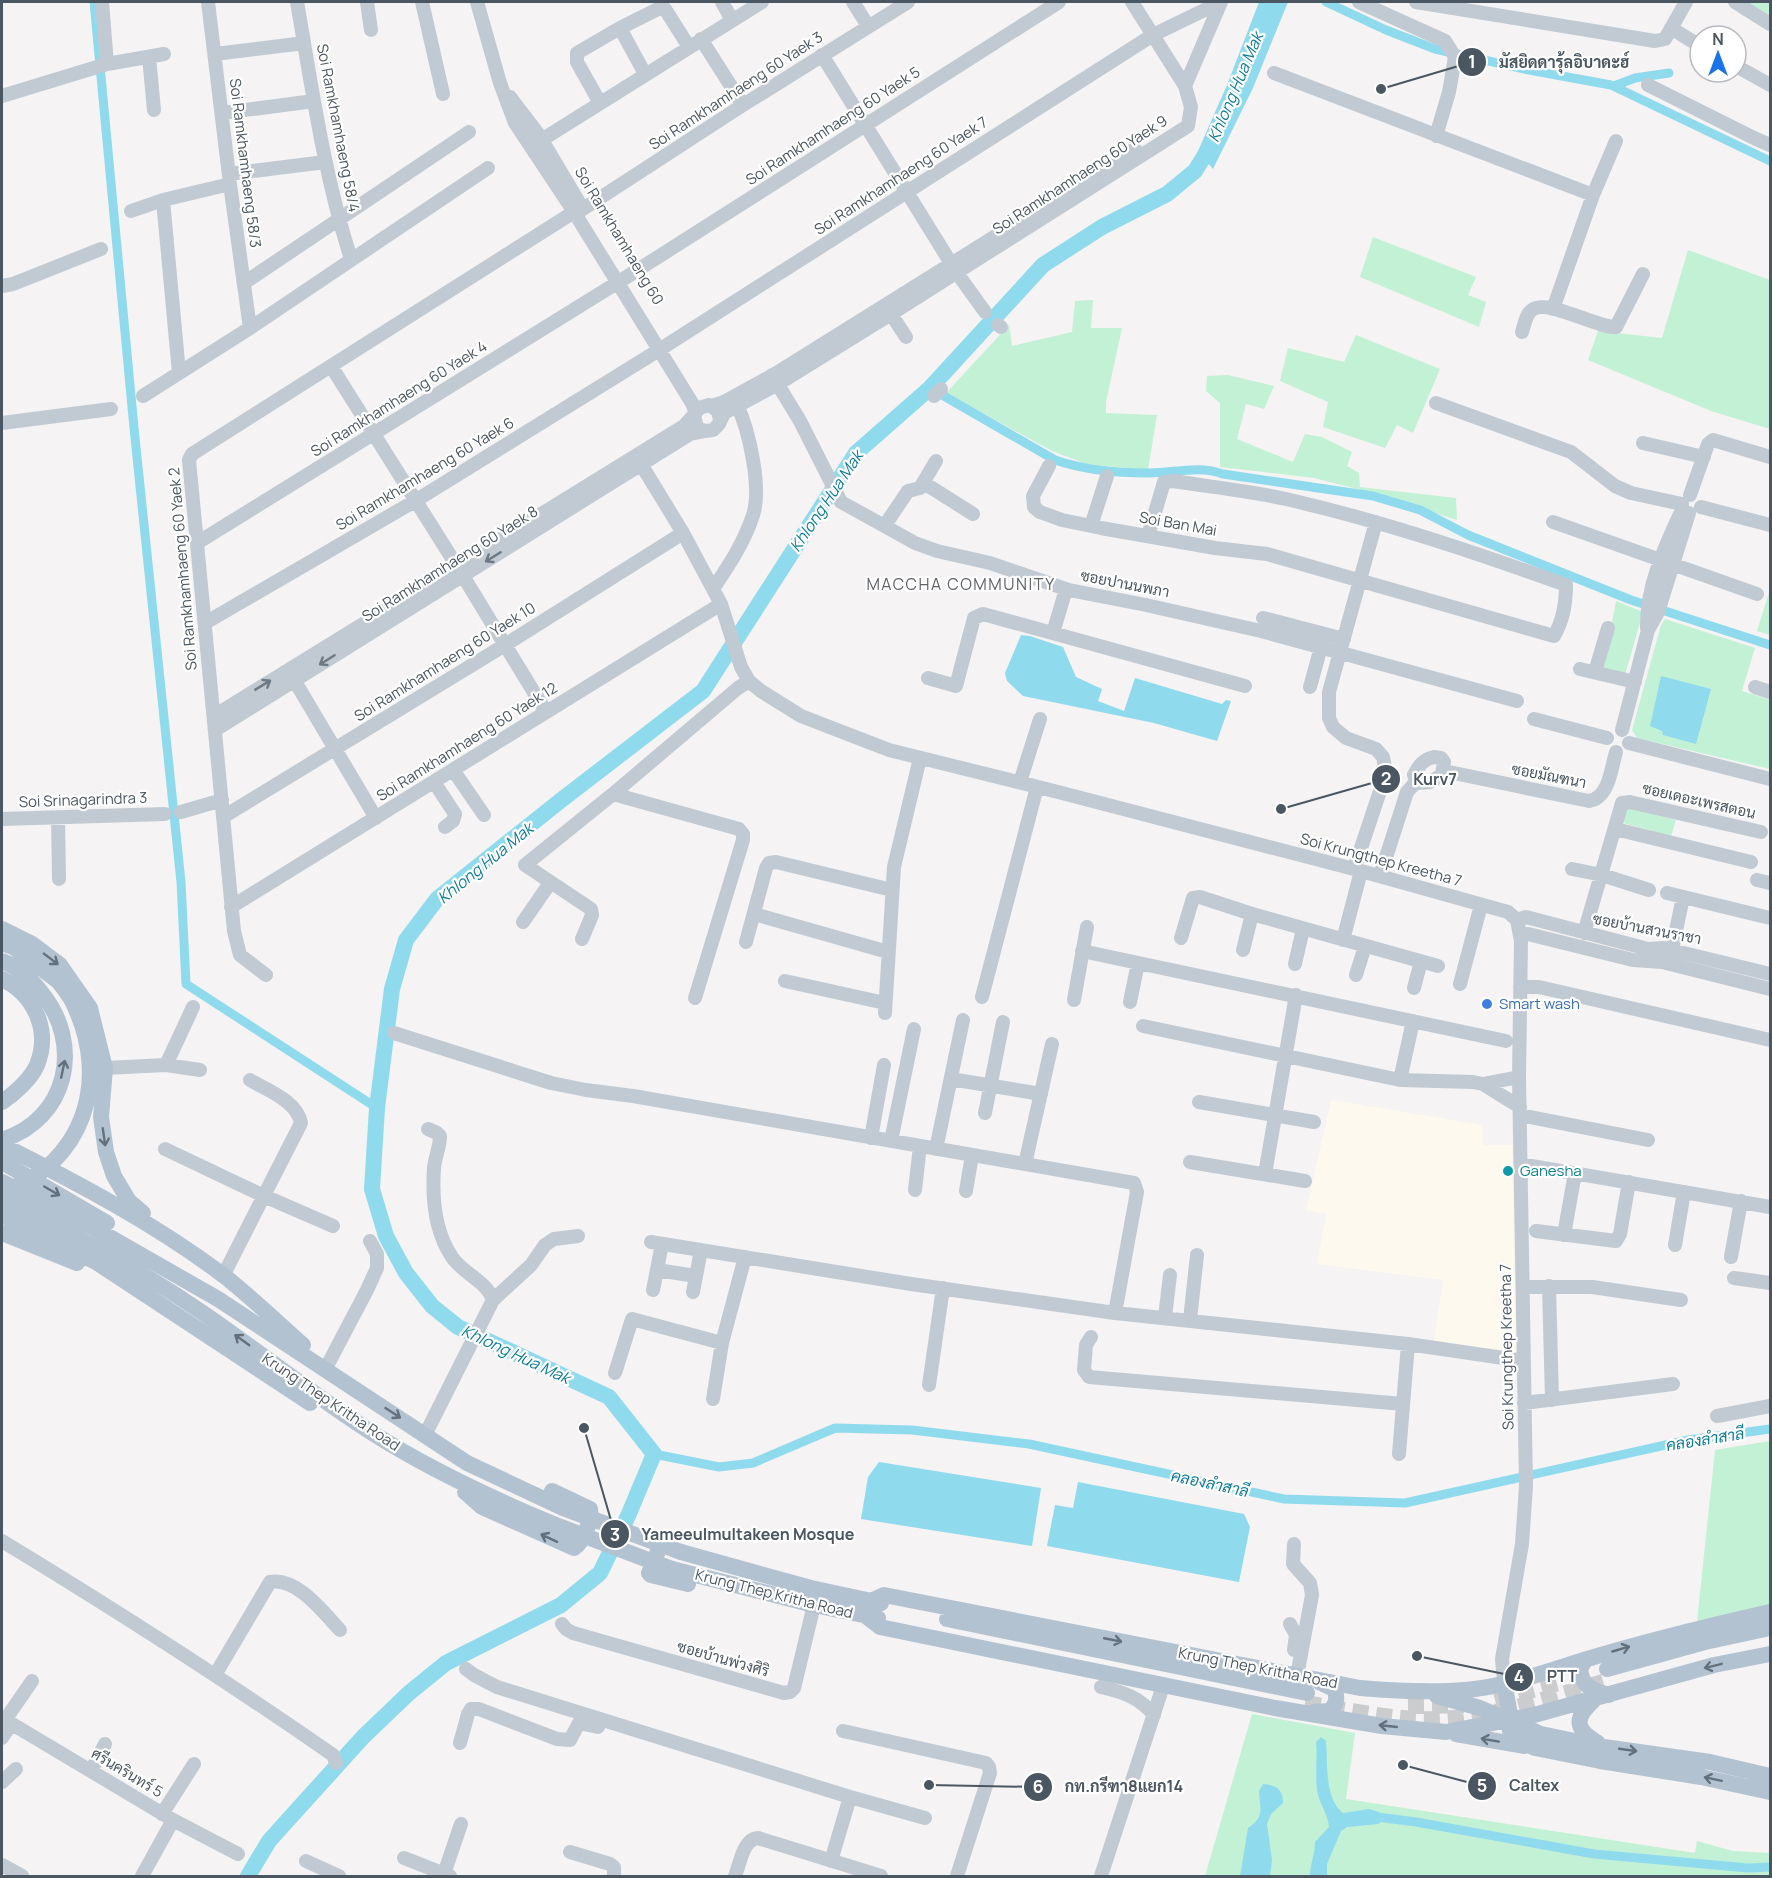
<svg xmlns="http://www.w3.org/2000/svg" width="1772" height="1878" viewBox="0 0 1772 1878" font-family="Manrope,Sarabun,sans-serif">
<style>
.commercial{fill:#fdf9ef}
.green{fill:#c3f1d5}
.water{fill:#90daee}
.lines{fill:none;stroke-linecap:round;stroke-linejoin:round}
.canal{stroke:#90daee;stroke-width:9}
.river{stroke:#90daee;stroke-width:16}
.major-tunnel{stroke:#caccce;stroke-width:16;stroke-dasharray:16 8;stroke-linecap:butt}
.minor{stroke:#c1cad2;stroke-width:14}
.major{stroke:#b3c2d1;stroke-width:16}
.major-bridge{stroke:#b3c2d1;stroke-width:16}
.oneway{stroke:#6e7983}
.oneway2{stroke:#64717d}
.shop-dot{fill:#3f7fe0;stroke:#fff;stroke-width:2}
.culture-dot{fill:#0f9aa8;stroke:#fff;stroke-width:2}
.labels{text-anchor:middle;stroke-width:4.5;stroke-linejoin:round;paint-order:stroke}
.street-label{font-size:15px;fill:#4a5661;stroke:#fff}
.shop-label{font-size:15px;fill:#366cbe;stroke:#fff;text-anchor:start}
.culture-label{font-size:15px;fill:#0d838f;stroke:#fff;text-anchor:start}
.water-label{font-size:16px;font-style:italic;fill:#0c7c9b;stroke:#fff}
.neighbourhood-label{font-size:16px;letter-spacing:1.5px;fill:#5f6368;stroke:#fff}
.leader{fill:none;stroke:#4a5661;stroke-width:2}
.callout-dot{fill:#4a5661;stroke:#fff;stroke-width:2}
.mark-label{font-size:18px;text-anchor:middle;font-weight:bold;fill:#fff}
.callout-label{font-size:16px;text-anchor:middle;font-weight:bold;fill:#4a5661;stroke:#fff;stroke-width:4.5;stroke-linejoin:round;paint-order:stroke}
</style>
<rect width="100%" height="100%" fill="#f5f3f3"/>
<path class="commercial" d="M1331,1100l151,25 1,20h29l4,209 -83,-8 10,-66 -126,-16 9,-50 -20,-4z"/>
<path class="green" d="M1743,2h27v17z
M1373,237l103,40 -8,18 18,7 -7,25 -119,-50z
M1688,250l82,30v149l-59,-18 -123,-51 10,-29 64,7z
M1093,300l-2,28h31l-16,74v11l51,2 -9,55 -61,-6 -35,-13 -106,-58 63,-68 3,21 60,-14 3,-31z
M1356,335l84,34 -27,64 -16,-8 -12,23 -62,-21 5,-25 -48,-21 8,-33 56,14z
M1228,375l46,11 -10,23 -18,-5 -9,35 56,23 12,-28 17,3 30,15 -5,14 12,7 1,14 96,11 1,22 -92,-29 -51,-13 -94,-11v-64l-14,-12 1,-15z
M1770,589v46l-13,-4z
M1616,601l27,11 -18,63 -22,-4z
M1665,619l90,29 -13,43 28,9v69l-133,-31 -5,-8 29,-105z
M1627,807l49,13 -5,16 -48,-13z
M1770,1441v166l-73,15 18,-172z
M1252,1714l103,19 -9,66 349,54 2,-12 36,10 37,2v23h-565z"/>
<path class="water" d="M1259,2h29l-35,86 -40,81 -15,-18 29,-66z
M1021,635l9,1 33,11 13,30 26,12 -4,12 26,10 11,-33 87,26 4,-4 5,1 -14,40 -63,-18 -131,-27 -16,-15 -2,-8z
M1661,676l50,13 -15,55 -33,-9 -1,-4 -12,-5z
M879,1462l162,26 -9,58 -171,-27 7,-42z
M1078,1482l166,32 6,13 -11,55 -192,-36 8,-41 18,3z
M1321,1737l5,4c2,23 -2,57 17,72l26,-4 10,3 3,7 -3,5 -32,3 -6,4 -14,33v12h-17c0,-12 5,-21 5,-34l14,-15c-1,-12 -8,-21 -11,-32 -4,-17 0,-35 -2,-53z
M1263,1784c13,1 20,5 20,19l-12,11 -4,10 5,36 -2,16h-30l8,-48c17,-12 12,-18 11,-37z"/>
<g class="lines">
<path class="canal" d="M94,2l40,426 47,454 5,102 191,124
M1326,2l60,28 49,19 94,21 82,15 159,76
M1614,86l21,-8 34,-5
M930,388l125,72c29,10 63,13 94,13 26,0 49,-8 74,1l150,22 47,14 48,25 163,65 139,45
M654,1454l65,13 34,-4 82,-35 77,2 117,14 255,55 121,4 283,-63 82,-11
M1369,1816l47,6 178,32 154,14 22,-1"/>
<path class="river" d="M248,1876l21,-35 18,-20 76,-84 46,-44 37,-30 115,-58 39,-32 28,-57 26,-62 -45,-57 -151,-70 -26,-21 -26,-33 -20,-37 -14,-47 5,-81 15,-119 14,-49 31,-41 123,-98 143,-110 153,-238 74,-65 113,-123 59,-38 65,-33 28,-23 20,-32"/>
<path class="major-tunnel" d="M1495,1700l68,-18
M1305,1703c44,7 91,18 136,16 58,-3 114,-23 169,-39
M1408,1706l56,-1"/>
<path class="minor" d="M102,2l5,62
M208,2l22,182 20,144
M297,2c15,86 27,173 54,257
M367,2l4,28
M422,2l21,92
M477,2l23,81 15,40 59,89 118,191 3,8
M722,2l10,18
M853,2l15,24
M1359,2l86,39 10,16 -6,35 -13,44
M1416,2l239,39 10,-2 21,-37
M1735,2l35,22
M620,28l25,46
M1671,28l29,18
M701,39l42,66
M215,54l89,-11
M822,55l135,218 28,39
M149,57l5,53
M1736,66l34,19
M1274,73l319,122
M1648,85l106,53 16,7
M1185,86l36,-84
M2,96l105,-32 57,-10
M510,97l29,38 41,69
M600,103l-23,-41v-9l43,-25 42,-21 3,2 24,38
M222,113l92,-12
M535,144l227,-142
M229,174l96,-12
M163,200l16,173
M131,211l32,-11 67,-16
M244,283l225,-151
M2,286l11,-2 88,-35
M1553,309l40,-114 23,-54
M891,314l15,23
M998,325l3,2
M1522,332c2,-6 4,-18 10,-22 15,-12 65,18 84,17l27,-53
M331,366l129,205 86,141
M772,375l28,46 41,81 74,41 22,8 53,12 79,27 77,15 115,26 256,70
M143,396l107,-68 238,-160
M934,396l7,-7
M1436,403l135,49 44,34 16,7 51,11
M712,406l12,-4 51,-28 360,-225
M720,420l-2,-9 -9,-6 -10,3 -5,7 3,13 8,3 8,-1 6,-6 5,-11 54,-29 113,-70 297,-188 3,-19 -6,-21 -53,-84
M2,423l109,-14
M1643,443l61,14
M636,456l47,77 38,71 20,63 8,14 12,10 40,25 88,34 173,43 292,76 154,43 9,8 4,21 -2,136 7,409 -4,58 -20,115 2,23
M1049,466l-16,30 1,11 6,5 22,8 39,8 114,20 52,6 287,82c9,-15 12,-33 12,-51 -92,-33 -184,-64 -280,-86 -37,-8 -75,-12 -113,-18l-9,1 -16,54
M924,483l49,31
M1690,495l18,-51 5,-4 57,17
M1701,507l69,18
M1553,522l204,72
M885,525l23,-34 12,-3 16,-27
M1091,526l16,-50
M197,543l428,-265 434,-276
M713,589c16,-24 31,-46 40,-74 9,-27 -4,-85 -16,-110
M1263,618l81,21
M205,623l210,-122 244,-151 494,-315 68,-33
M1647,628c-1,-40 17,-80 34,-116
M1053,633l13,-44
M1580,669l55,13
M1595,672l13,-44
M290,673l86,145
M928,678l28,8 18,-68 9,-4 262,72
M1310,687l11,-40
M1755,687l15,5
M214,716l470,-290 10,-11
M1534,719l73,19
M215,730l475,-296 15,-3
M1622,730l26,-100 10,-18 31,-99
M1629,743l141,36
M1434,757l7,1 3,4 -2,13 -12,7 -12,1 -4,-8c5,-10 10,-16 20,-18z
M453,770l31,45
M1444,771l145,30c20,-3 22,-32 27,-49
M434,782l21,32 -2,7 -8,6
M1020,782l20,-63
M613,794l125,-106 11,-7
M181,812l41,-12
M58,817l1,62
M223,817l282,-172 178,-112
M2,819l163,-5
M1615,829l136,33
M1354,869l32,-96 -3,-16 -7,-8 -30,-11 -13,-11 -4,-9v-26l47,-170
M1572,869l30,6 47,15
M1380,876l27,-84 10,-11
M1757,880l13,3
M1667,893l103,25
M231,907l490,-303
M754,914l134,38
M1517,920l9,-3 122,32 15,-1 107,26
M523,922l27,-39
M1520,932l113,28 29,2 108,27
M1584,933l38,-130 8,-1 131,30
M1181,938l12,-40 7,-1 52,17 186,52
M582,939l10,-24 -1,-6 -66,-44 88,-71 126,35 4,5v6l-48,158
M1343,940l18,-69
M746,942l20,-74 3,-5 7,-1 116,28
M1243,950l9,-36
M1672,950l11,-53
M1082,951l424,90
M1295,964l8,-35
M266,975l-26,-20 -6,-24 -45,-471 3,-6 382,-242 9,-3 160,-104 165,-103
M1356,975l9,-29
M785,981l100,22
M1460,984l21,-79
M1520,987h19l231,53
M1414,988l7,-27
M982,997l55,-210
M1074,1000l13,-73
M1130,1002l8,-39
M885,1013l9,-146 26,-109
M1143,1026l257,54 73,2 10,2 37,23
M394,1033l157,50 35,7 47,6 501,87 3,9 -22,121
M166,1065l27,-58
M105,1068l61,-3 34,5
M951,1079l90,15
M1400,1080l13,-59
M1483,1084l36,-7
M1199,1102l115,20
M985,1113l18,-91
M1520,1115l128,25
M871,1138l13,-73
M891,1141l23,-112
M165,1149l99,47 69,30
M936,1149l27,-129
M1190,1162l115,19
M1025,1164l27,-120
M1521,1164l249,43
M1265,1174l31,-179
M915,1190l5,-44
M966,1191l6,-36
M1536,1231l80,10 4,-7 9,-52
M1564,1235l11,-62
M651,1242l260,42 204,29 293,31 116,17
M1675,1245l9,-53
M1731,1257l10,-56
M657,1270l39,6
M223,1276l78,-153c-4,-22 -34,-33 -51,-43
M1734,1278l36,5
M1549,1286l3,114
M1523,1287h69l89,13
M653,1290l9,-46
M693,1292l8,-42
M493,1300l38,-35 14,-20 9,-6 24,-3
M1165,1317l5,-42
M1190,1320l7,-65
M1091,1337l-5,8 -2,25 5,7 314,27
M327,1366l40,-76 10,-22v-14l-7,-13
M615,1373l17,-54 90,24
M929,1385l14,-97
M713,1399l9,-56 23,-86
M1524,1403l149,-19
M1717,1416l53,-10
M425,1435l68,-135c-6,-19 -30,-26 -41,-43 -17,-25 -20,-60 -18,-89 1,-11 6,-21 6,-32l-3,-3 -9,-4
M1399,1454l9,-110
M2,1541c112,68 223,139 331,214l3,8
M1294,1544l-1,20 17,19 2,12 -15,81
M562,1624l4,5 7,4 211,60 6,-1 4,-4 20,-83
M1290,1624l6,11 -2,15
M466,1669l8,6 23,12 353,110 75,21
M215,1675l55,-93c27,-5 53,30 70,48
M1101,1687c22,5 38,10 53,28
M2,1718l171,102 65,34
M5,1720l27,-39
M843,1731l143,32 3,4 1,6 -33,103
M2,1738l9,-14
M460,1743l8,-29 3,-5h8l78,30 13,1 9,-17 19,4
M91,1771l14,-27
M2,1782l14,-13
M162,1814l32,-50
M570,1852l40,12 4,3v9
M404,1858l46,18
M306,1861l33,15
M831,1861l19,-64
M2,1865l20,11
M444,1874l17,-50
M142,1876l31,-56
M735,1876c5,-12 8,-37 23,-38l123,38
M1101,1876l62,-190"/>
<path class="major" d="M2,929l30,15 28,21 30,43 15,60 -4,49 5,35 8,24 15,25 14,12
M2,943l11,4 46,35
M2,961c15,6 29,18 39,31 43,52 27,127 -39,148
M2,979c32,15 49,51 35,86 -6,14 -23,29 -35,37
M2,1145c76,38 153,79 221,130 28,22 53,46 80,70
M2,1162l105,61
M2,1182l90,45 126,72 249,164 96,45
M2,1200c68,32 135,68 198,111 59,40 114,85 174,123 57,36 117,64 179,90
M2,1215l94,47 214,141
M2,1233l75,30
M465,1492l17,15 92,41c10,-7 18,-28 16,-39l-38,-18
M671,1541l-5,-1 -5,4 -12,29 2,2 37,9
M681,1552l130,36 70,15
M672,1569l142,36 64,13
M871,1601l13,-6 476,93c35,3 70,5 105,2 40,-3 81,-18 119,-30 62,-19 124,-34 186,-48
M867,1617l13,10 395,81 107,18 64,6 88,-17 180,-50 56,-11
M947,1619l360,74
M1585,1660l-5,9c2,18 13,22 29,26
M1607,1669l98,-27 65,-14
M1504,1682l7,38 -1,11 8,9 17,8 65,13 101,16 69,15
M1437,1696l43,12 61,26 63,13 106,15 60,14
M1594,1700c-20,19 -20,28 4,43
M1315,1712l14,-1c8,-6 9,-14 5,-22l-15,-7
M1456,1734l69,12"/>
<path class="major-bridge" d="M2,1192c82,-28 108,-111 72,-187 -3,-8 -10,-16 -15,-23
M563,1508l118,44
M553,1524l119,45"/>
</g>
<defs><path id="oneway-shaft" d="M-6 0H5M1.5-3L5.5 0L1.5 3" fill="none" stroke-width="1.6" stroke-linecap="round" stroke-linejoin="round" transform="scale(1.5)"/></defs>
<g class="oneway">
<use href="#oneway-shaft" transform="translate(493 557) rotate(148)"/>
<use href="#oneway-shaft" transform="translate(327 660) rotate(148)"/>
<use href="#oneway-shaft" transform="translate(263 685) rotate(-31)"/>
</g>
<g class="oneway2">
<use href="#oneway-shaft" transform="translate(51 959) rotate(37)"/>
<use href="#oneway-shaft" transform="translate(63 1069) rotate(-78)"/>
<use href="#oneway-shaft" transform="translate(104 1137) rotate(82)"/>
<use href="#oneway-shaft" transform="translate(52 1191) rotate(30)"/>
<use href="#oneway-shaft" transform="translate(242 1340) rotate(-144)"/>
<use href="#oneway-shaft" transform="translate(393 1413) rotate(33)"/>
<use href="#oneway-shaft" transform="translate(549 1538) rotate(-155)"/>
<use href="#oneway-shaft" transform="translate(1113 1640) rotate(11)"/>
<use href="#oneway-shaft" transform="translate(1621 1649) rotate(-16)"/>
<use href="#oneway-shaft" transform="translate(1713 1666) rotate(166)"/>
<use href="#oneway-shaft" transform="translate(1388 1726) rotate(-174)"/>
<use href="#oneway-shaft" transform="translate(1490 1740) rotate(-170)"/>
<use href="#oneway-shaft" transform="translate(1628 1750) rotate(8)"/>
<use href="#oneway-shaft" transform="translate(1713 1779) rotate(-168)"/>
</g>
<circle class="shop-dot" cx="1487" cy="1004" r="6"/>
<circle class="culture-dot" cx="1508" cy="1171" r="6"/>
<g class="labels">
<g class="street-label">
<text transform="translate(736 91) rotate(-33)" y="5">Soi Ramkhamhaeng 60 Yaek 3</text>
<text transform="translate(833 126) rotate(-33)" y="5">Soi Ramkhamhaeng 60 Yaek 5</text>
<text transform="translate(338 128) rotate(79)" y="5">Soi Ramkhamhaeng 58/4</text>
<text transform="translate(245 163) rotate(83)" y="5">Soi Ramkhamhaeng 58/3</text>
<text transform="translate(1080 175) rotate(-33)" y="5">Soi Ramkhamhaeng 60 Yaek 9</text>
<text transform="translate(901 176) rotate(-33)" y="5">Soi Ramkhamhaeng 60 Yaek 7</text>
<text transform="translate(619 236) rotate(59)" y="5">Soi Ramkhamhaeng 60</text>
<text transform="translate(399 399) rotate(-32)" y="5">Soi Ramkhamhaeng 60 Yaek 4</text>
<text transform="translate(425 474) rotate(-31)" y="5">Soi Ramkhamhaeng 60 Yaek 6</text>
<text transform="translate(1178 524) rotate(10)" y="5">Soi Ban Mai</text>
<text transform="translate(450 564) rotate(-32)" y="5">Soi Ramkhamhaeng 60 Yaek 8</text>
<text transform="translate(183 569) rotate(-95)" y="5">Soi Ramkhamhaeng 60 Yaek 2</text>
<text transform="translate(1125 584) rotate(11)" y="5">ซอยปานนพภา</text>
<text transform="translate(445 662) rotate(-32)" y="5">Soi Ramkhamhaeng 60 Yaek 10</text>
<text transform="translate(467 742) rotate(-32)" y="5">Soi Ramkhamhaeng 60 Yaek 12</text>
<text transform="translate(1549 776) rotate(11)" y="5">ซอยมัณฑนา</text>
<text transform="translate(83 800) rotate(-2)" y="5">Soi Srinagarindra 3</text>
<text transform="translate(1699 801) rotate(13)" y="5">ซอยเดอะเพรสตอน</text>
<text transform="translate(1381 860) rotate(15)" y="5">Soi Krungthep Kreetha 7</text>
<text transform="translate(1647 929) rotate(11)" y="5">ซอยบ้านสวนราชา</text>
<text transform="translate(1507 1347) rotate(-91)" y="5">Soi Krungthep Kreetha 7</text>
<text transform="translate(331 1402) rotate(34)" y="5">Krung Thep Kritha Road</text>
<text transform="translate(774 1594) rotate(14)" y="5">Krung Thep Kritha Road</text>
<text transform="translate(723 1659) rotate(16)" y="5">ซอยบ้านพ่วงศิริ</text>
<text transform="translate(1258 1668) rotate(11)" y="5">Krung Thep Kritha Road</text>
<text transform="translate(127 1773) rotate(31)" y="5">ศรีนครินทร์ 5</text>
</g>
<g class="shop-label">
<text x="1499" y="1009">Smart wash</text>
</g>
<g class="culture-label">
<text x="1520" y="1176">Ganesha</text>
</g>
<g class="water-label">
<text transform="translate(1235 87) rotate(-67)" y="6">Khlong Hua Mak</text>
<text transform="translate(826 501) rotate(-56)" y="6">Khlong Hua Mak</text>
<text transform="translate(485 863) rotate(-39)" y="6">Khlong Hua Mak</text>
<text transform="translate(516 1354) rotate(25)" y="6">Khlong Hua Mak</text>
<text transform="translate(1705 1439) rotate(-9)" y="6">คลองลำสาลี</text>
<text transform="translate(1210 1483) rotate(12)" y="6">คลองลำสาลี</text>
</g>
<g class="neighbourhood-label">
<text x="961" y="590">MACCHA COMMUNITY</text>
</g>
</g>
<path class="leader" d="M1381 89L1472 62M1281 809L1386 779M584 1428L615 1534M1417 1656L1519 1677M1403 1765L1482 1786M929 1785L1038 1787"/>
<g class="callout-dot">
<circle cx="1381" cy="89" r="6"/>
<circle cx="1281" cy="809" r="6"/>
<circle cx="584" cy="1428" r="6"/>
<circle cx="1417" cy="1656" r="6"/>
<circle cx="1403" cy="1765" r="6"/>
<circle cx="929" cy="1785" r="6"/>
<circle cx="1472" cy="62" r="15"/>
<circle cx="1386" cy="779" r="15"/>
<circle cx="615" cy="1534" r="15"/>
<circle cx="1519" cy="1677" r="15"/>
<circle cx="1482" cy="1786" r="15"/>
<circle cx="1038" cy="1787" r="15"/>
</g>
<g class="mark-label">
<text x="1472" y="68">1</text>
<text x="1386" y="785">2</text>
<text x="615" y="1541">3</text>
<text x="1519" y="1683">4</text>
<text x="1482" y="1792">5</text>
<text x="1038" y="1793">6</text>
</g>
<g class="callout-label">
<text x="1564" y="68">มัสยิดดารุ้ลอิบาดะฮ์</text>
<text x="1435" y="785">Kurv7</text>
<text x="748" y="1540">Yameeulmultakeen Mosque</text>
<text x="1562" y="1682">PTT</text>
<text x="1534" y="1791">Caltex</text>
<text x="1124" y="1792">กท.กรีฑา8แยก14</text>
</g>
<rect width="1772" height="1878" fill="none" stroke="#4a5661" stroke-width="6"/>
<g transform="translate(1718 54)"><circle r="28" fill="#ffffff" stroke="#b7bbc0" stroke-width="1.5"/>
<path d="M0-4.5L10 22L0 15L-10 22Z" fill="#1a73e8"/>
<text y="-9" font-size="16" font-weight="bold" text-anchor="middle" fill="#4a5661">N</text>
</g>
</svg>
